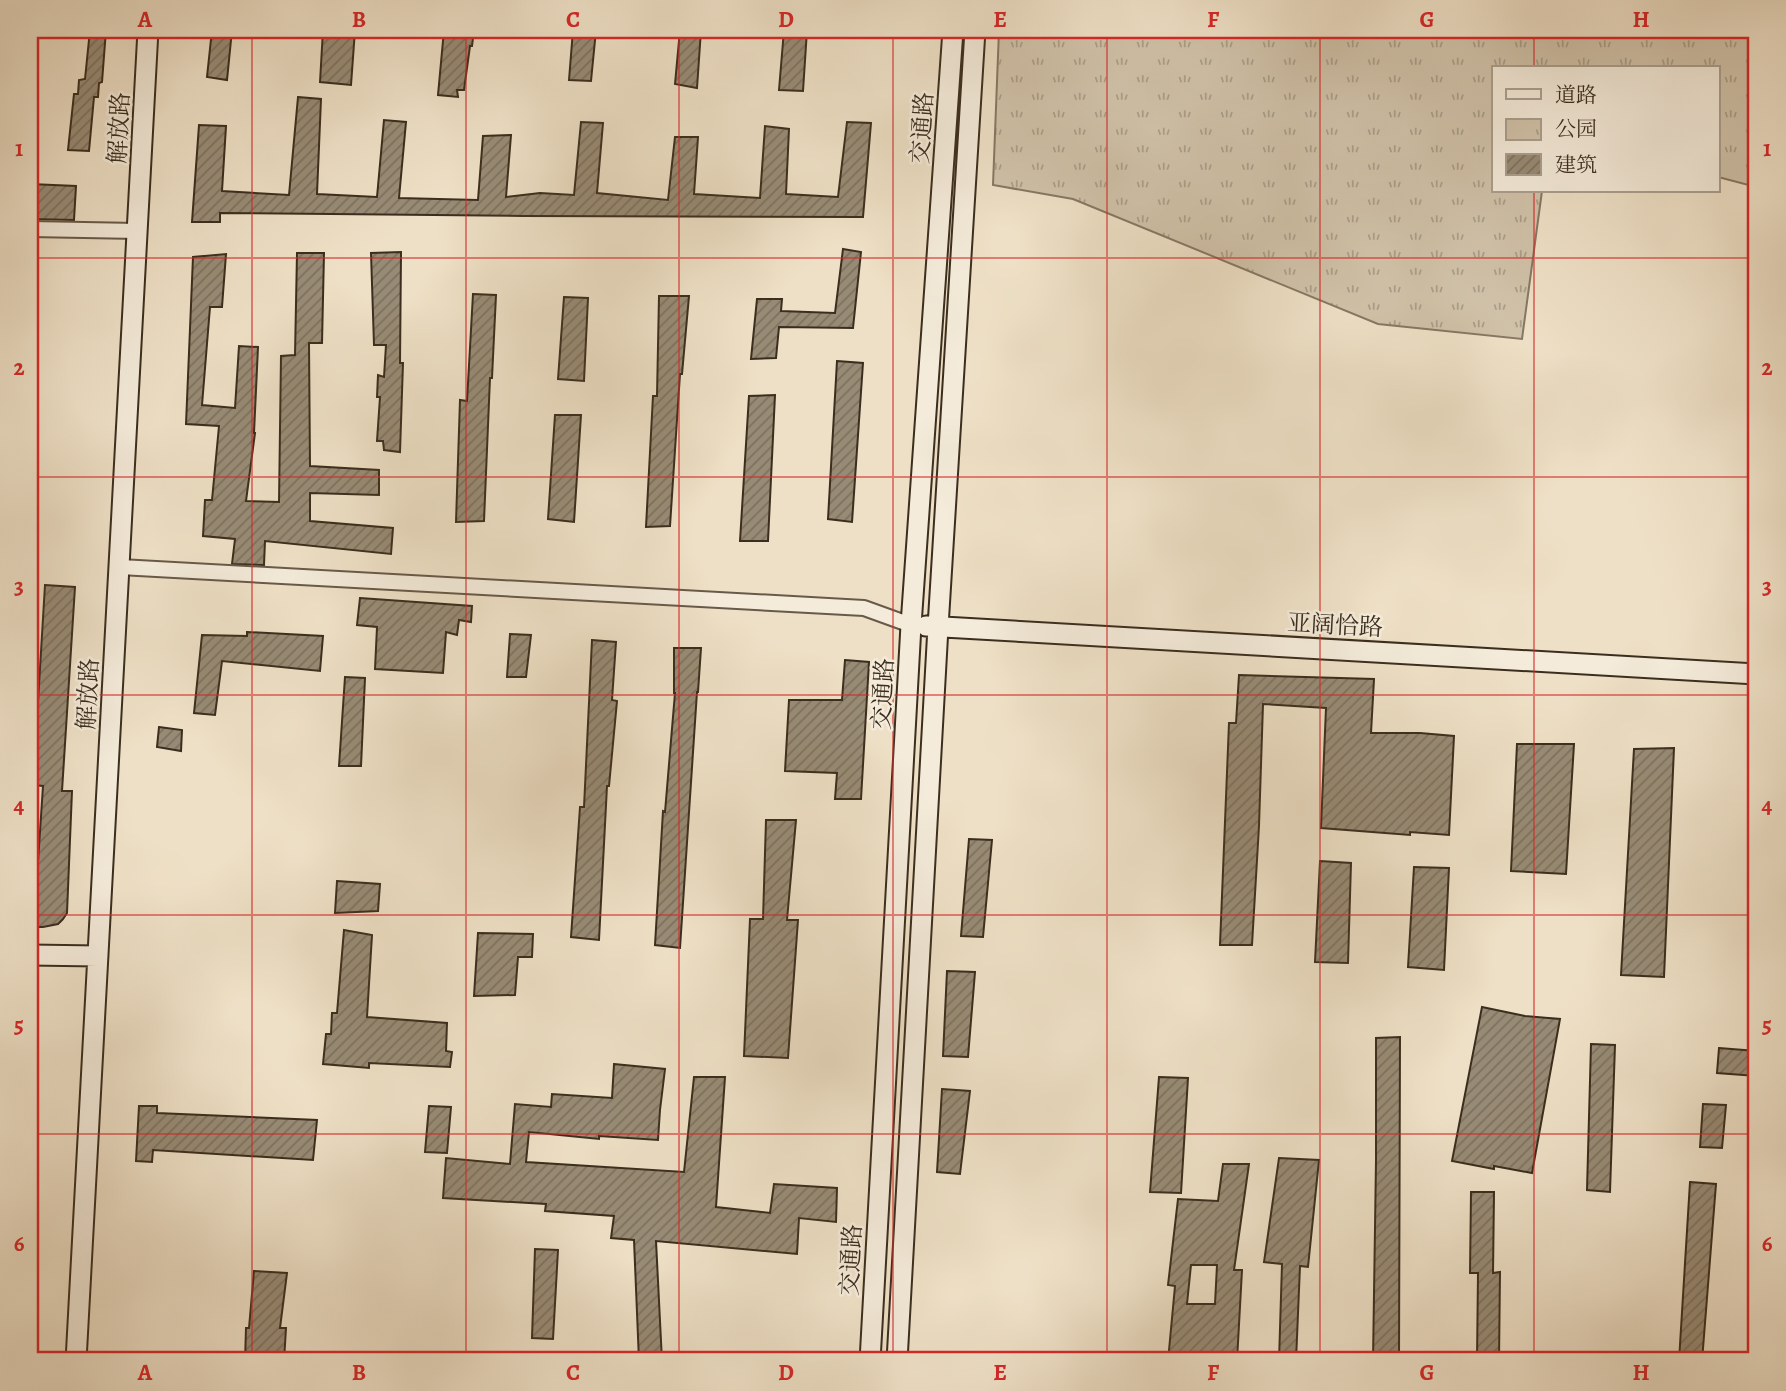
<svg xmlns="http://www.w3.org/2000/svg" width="1786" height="1391" viewBox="0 0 1786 1391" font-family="Alegreya,'Noto Serif SC',serif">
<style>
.park{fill:url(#park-tufts);stroke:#867864;stroke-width:2}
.building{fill:url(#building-hatch);stroke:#3b2e1e;stroke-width:2;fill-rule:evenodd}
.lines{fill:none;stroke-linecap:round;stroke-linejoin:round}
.street-casing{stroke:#685a48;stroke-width:18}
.secondary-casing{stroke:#3b2e1e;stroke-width:23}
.street{stroke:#f4ebda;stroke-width:14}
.secondary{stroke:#f4ebda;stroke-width:19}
.grid{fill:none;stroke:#d62828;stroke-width:2;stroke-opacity:0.55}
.labels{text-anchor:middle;stroke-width:5;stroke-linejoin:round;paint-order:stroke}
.street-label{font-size:24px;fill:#3b2e1e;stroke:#f4ebda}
.neatline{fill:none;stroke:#d62828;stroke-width:2.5}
.grid-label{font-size:23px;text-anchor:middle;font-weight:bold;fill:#d62828}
</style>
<defs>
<pattern id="park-tufts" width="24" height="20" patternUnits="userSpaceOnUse" patternTransform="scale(1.75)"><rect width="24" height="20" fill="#d0c2a9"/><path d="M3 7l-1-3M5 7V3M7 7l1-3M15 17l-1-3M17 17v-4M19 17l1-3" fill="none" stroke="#aa9e89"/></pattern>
<pattern id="building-hatch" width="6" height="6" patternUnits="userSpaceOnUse" patternTransform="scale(1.75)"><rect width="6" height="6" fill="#988b75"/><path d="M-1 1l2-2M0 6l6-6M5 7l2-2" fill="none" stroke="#7d725f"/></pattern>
</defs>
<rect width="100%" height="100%" fill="#eee0c6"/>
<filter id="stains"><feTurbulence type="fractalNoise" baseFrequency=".00286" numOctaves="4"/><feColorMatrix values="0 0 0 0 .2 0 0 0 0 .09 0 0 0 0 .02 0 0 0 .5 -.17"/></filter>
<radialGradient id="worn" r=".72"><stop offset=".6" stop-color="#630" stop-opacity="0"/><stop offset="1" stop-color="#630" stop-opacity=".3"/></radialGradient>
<path class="park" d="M999,30h757v157l-38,-10v-109h-224v123h48l-20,148 -144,-15 -305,-125 -80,-14z"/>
<path class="building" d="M90,30h16l-4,52 -3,1 -1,14h-4l-5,54 -21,-1 6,-56h4l1,-14 6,-1z
M212,30h20l-5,50 -20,-3z
M323,30h32l-4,55 -31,-3z
M444,30h30l-2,16h-2l-6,44h-7l1,7 -20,-2z
M573,30h23l-5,51 -22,-1z
M680,30h21l-4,58 -22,-4z
M784,30h23l-4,61 -24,-1z
M298,97l23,2 -4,95 60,3 7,-77 22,2 -7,76 79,2 5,-64 28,-1 -5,62 34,-4 34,2 7,-73 22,1 -6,70 71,7 7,-63h23l-4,57 66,4 5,-72 24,3 -3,65 52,3 9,-75 24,1 -8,94 -340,-1 -303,-3v9h-28l7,-97 27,1 -4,65 67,4z
M30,184l46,2 -2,34 -44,-1z
M843,249l18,3 -8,76 -74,-1 -3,31 -25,1 6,-60h25l-1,12 54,2z
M401,252l-1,111h3l-3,89 -16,-2 -1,-9h-6l3,-44h-3l1,-22 6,2 2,-32h-12l-3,-92z
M297,253h27l-2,90h-13l1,123 69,4v25l-69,-2v28l83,7 -2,26 -126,-13 -1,24 -32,-1 3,-25 -32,-3 2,-36h7l7,-74 -33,-2 7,-167 33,-3 -4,53h-12l-8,98 33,3 4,-62 19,1 -4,86h1l-9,68 33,1 2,-146 14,-1z
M473,294l23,1 -4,83h-2l-6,143 -28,1 4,-122 7,1z
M659,296h30l-7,78h-2l-10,152 -24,1 7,-131h4z
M564,297l24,1 -4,83 -26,-2z
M837,361l26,2 -11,159 -24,-3z
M775,395l-7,146h-28l9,-145z
M555,415h26l-7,107 -26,-3z
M45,585l30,2 -13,204h10l-5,122 -4,6 -5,5 -15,3h-13v-21l5,1 8,-121 -10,-1z
M360,598l112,8 -1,16 -12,-2 -2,15 -11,-3 -3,41 -68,-4 2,-42 -20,-2z
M247,632l76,4 -3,35 -98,-10 -7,54 -21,-2 8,-78 45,1z
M510,634l21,1 -5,42h-19z
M592,640l24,2 -4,58 5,1 -8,85h-2l-8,154 -28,-3 9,-130h4z
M674,648h27l-3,44h-1l-17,256 -25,-3 8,-134 2,1 10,-119h-1z
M845,660l24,2 -8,137h-26l2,-26 -52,-2 4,-71h53z
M1239,675l135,4 -3,54h49l34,3 -5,99 -39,-3v3l-89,-7 5,-120 -63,-4 -4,122 -7,119h-32l9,-222h7z
M345,677l20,1 -4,88h-22z
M159,727l23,3 -1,21 -24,-4z
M1517,744h57l-8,130 -55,-3z
M1674,748l-10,229 -43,-2 13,-226z
M766,820h30l-9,100h11l-10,138 -44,-2 6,-137h13z
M969,839l23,1 -9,97 -22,-1z
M1320,861l31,2 -3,100 -33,-1z
M1414,867l35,1 -5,102 -36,-3z
M337,881l43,3 -2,27 -43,2z
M344,930l28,5 -5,82 80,6 -1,28 6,1 -2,15 -81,-4v5l-46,-4 3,-30h5l1,-21h5z
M478,933l55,1 -1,23h-14l-3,38 -41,1z
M947,971l28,1 -7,85 -25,-1z
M1482,1007l43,9 35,3 -28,154 -38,-7v3l-42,-8z
M1400,1037l-1,324h-26l3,-200v-123z
M1591,1044l24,1 -5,147 -23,-2z
M1719,1048l37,3v25l-39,-3z
M614,1064l51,5 -5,41 -2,30 -59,-4v3l-70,-7 -3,30 158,10 10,-95h31l-9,130 54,6 4,-29 63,4 -1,34 -37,-4 -2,36 -141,-13 6,120h-23l-5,-121 -23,-2 3,-22 -69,-5 1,-7 -103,-6 3,-40 64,6 5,-60 36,3 1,-13 60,4z
M1159,1077l29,1 -7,115 -31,-1z
M942,1089l28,2 -10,83 -23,-2z
M1703,1104l23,1 -4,43 -22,-1z
M139,1106h18v7l160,7 -4,40 -160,-10 -1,12 -16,-1z
M429,1106l22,1 -4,46 -22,-1z
M1279,1158l40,2 -11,107 -8,-1 -4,95h-17l3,-97 -18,-2z
M1223,1164h26l-15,106h8l-5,91h-69l7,-75 -7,-1 10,-86 40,2zM1191,1265h26l-2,39h-28z
M1690,1182l26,2 -14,177h-23z
M1471,1192h23l-1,81 7,-1 -1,89h-22l1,-88h-8z
M535,1249l23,1 -5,89 -21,-1z
M254,1271l33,2 -7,55h6l-2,33h-39l1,-33h3z"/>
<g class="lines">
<defs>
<path id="street" d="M30,229l108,2
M120,567l744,41 47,17"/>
<path id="secondary" d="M926,626l830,48
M30,955l68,1
M76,1361l72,-1331
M870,1361l41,-736 42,-595
M897,1361l41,-734 37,-597"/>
</defs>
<use href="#street" class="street-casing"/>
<use href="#secondary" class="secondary-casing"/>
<use href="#street" class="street"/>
<use href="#secondary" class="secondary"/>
</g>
<path class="grid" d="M252,30v1331M466,30v1331M679,30v1331M893,30v1331M1107,30v1331M1320,30v1331M1534,30v38M1534,191v1170M30,258h1726M30,477h1726M30,695h1726M30,915h1726M30,1134h1726"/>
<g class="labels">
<g class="street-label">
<text transform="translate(119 128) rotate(-87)" y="8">解放路</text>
<text transform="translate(922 128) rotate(-86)" y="8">交通路</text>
<text transform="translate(1335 625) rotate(3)" y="8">亚阔恰路</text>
<text transform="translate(88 694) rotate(-87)" y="8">解放路</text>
<text transform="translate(883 694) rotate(-87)" y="8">交通路</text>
<text transform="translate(851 1260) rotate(-87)" y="8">交通路</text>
</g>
</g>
<rect width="1786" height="1391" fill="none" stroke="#eee0c6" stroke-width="77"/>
<rect x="1492" y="66" width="228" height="126" fill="#f4ebda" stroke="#aa9f8f" stroke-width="2"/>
<rect x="1506" y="89" width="35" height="10" fill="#f4ebda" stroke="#aa9f8f" stroke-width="2"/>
<text x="1555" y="102" font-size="21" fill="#3b2e1e">道路</text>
<rect x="1506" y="119" width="35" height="21" fill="url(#park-tufts)" stroke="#aa9f8f" stroke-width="2"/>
<text x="1555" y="136" font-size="21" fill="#3b2e1e">公园</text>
<rect x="1506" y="154" width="35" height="21" fill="url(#building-hatch)" stroke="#aa9f8f" stroke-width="2"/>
<text x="1555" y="172" font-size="21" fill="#3b2e1e">建筑</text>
<rect x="38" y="38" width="1710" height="1314" class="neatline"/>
<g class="grid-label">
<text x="145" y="27">A</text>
<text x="359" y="27">B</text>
<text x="573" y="27">C</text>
<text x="786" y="27">D</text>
<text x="1000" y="27">E</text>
<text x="1213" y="27">F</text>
<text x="1427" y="27">G</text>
<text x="1641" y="27">H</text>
<text x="19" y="156">1</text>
<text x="1767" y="156">1</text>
<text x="19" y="375">2</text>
<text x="1767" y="375">2</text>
<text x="19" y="594">3</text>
<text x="1767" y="594">3</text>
<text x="19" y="813">4</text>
<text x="1767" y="813">4</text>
<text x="19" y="1032">5</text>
<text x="1767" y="1032">5</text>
<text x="19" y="1251">6</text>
<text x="1767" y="1251">6</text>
<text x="145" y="1380">A</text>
<text x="359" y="1380">B</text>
<text x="573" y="1380">C</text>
<text x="786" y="1380">D</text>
<text x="1000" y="1380">E</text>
<text x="1213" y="1380">F</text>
<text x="1427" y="1380">G</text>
<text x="1641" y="1380">H</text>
</g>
<rect width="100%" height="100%" filter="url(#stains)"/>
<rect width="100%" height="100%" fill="url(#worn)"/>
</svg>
